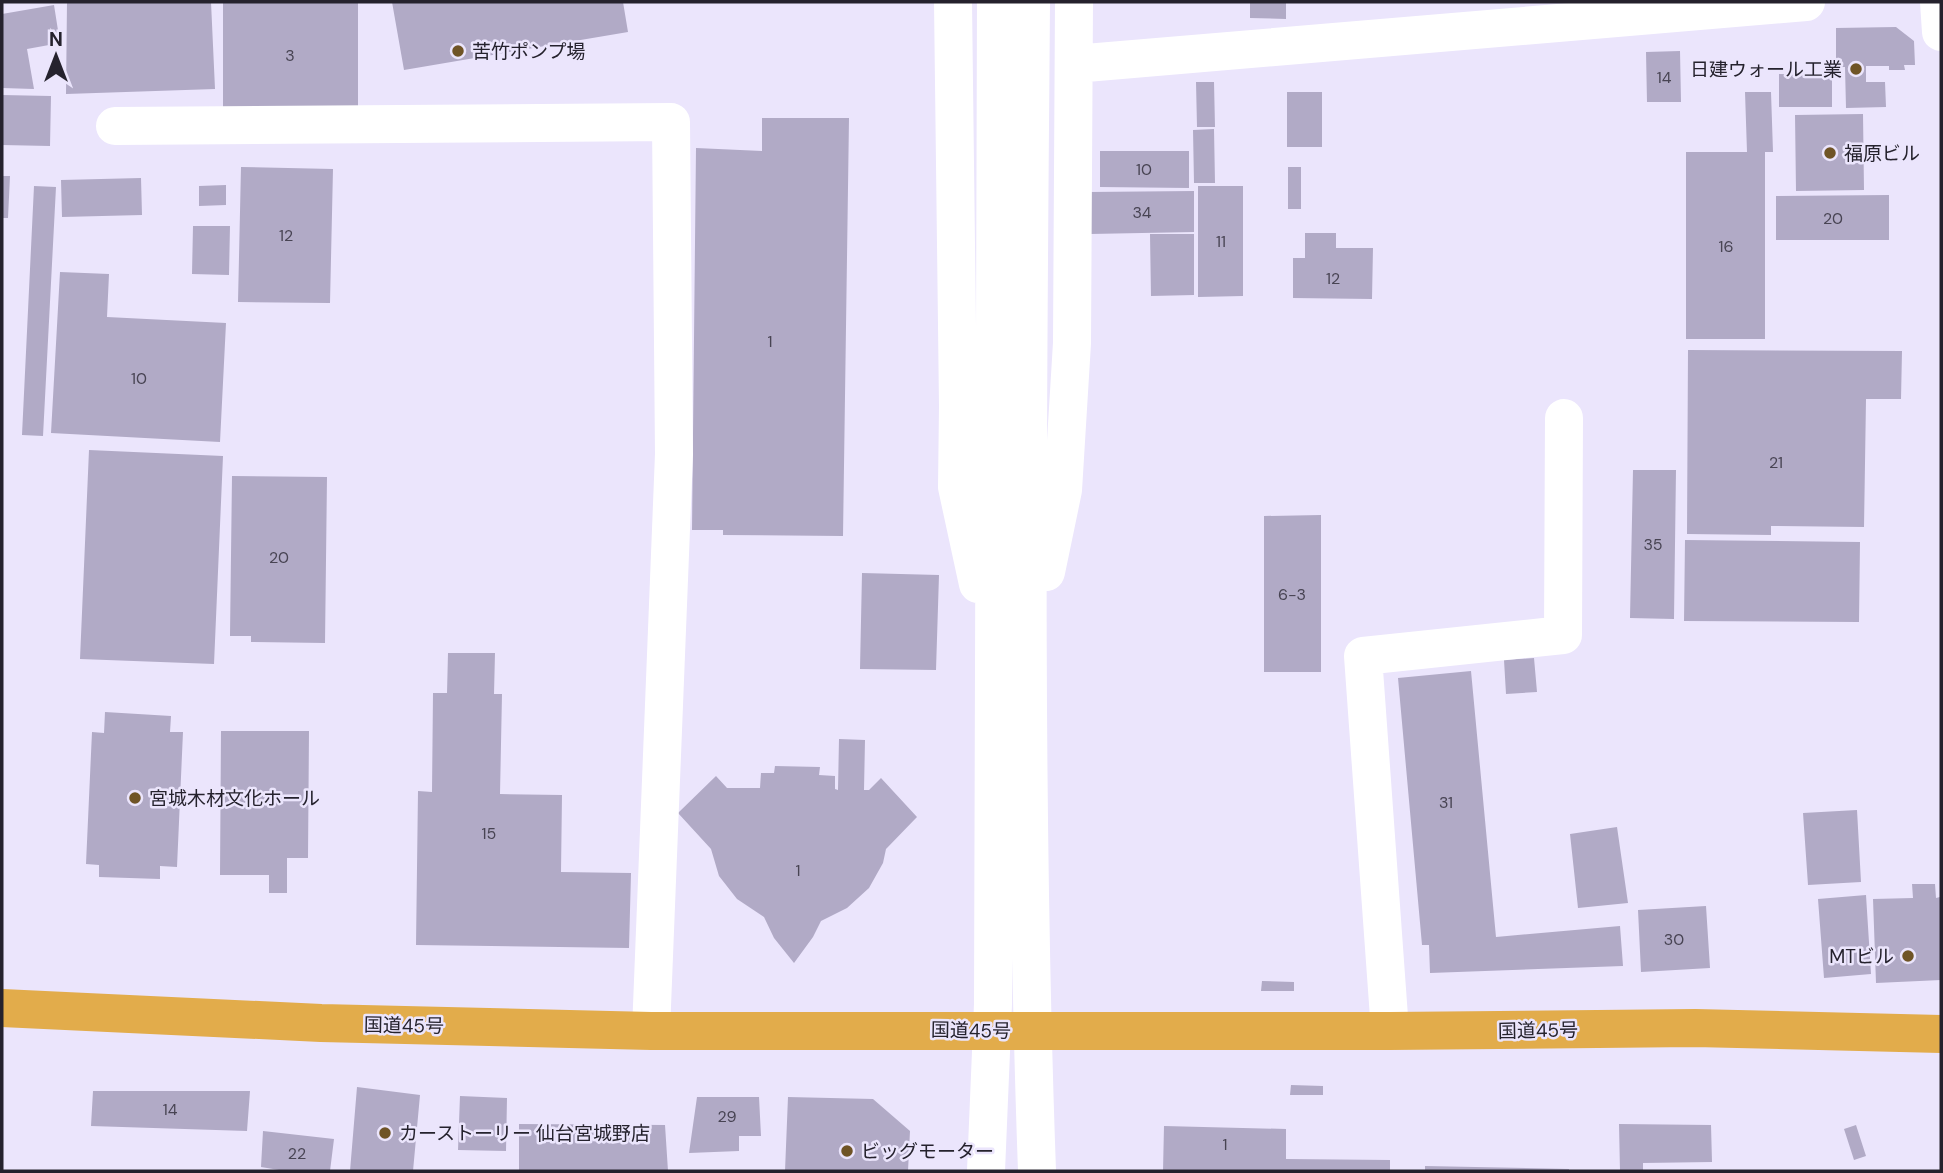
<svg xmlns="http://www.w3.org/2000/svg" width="1943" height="1173" viewBox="0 0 1943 1173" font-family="'DM Sans','Noto Sans JP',sans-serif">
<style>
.building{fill:#b1aac6}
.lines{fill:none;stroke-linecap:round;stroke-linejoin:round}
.minor{stroke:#fff;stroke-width:38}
.highway{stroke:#e2ac4b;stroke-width:38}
.poi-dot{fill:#6f5426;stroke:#ebe5fc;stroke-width:2.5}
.labels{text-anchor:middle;stroke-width:5;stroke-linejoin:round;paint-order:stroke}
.number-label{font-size:16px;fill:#484453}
.poi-label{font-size:19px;fill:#25222d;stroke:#ebe5fc;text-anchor:start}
.street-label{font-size:19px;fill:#25222d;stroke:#ebe5fc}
</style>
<rect width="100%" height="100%" fill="#ebe5fc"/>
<path class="building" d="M67,2h144l4,87 -149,5z
M223,2h135v110l-135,-3z
M392,2h231l5,30 -224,38z
M1250,2h36v17l-36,-1z
M54,5l6,38 -33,6 7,40 -32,-1v-74z
M1896,27l18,14 1,24h-11l1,5h-16v-4h-23v16h19l1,25 -40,1 -1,-41h-9v-39z
M1680,51l1,51h-34l-1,-50z
M1779,74l53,1v32h-53z
M1196,82h18l1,45h-18z
M1287,92h35v55h-35z
M1745,92h26l2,60h-8v187h-79v-187h61z
M2,95l49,1 -1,50 -48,-1z
M1863,114l1,76 -68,1 -1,-76z
M762,118h87l-6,418 -120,-1v-5h-31l4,-382 66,3z
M1214,129l1,54h-21l-1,-53z
M1100,151h89v37l-89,-1z
M241,167l92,2 -3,134 -92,-1z
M1288,167h13v42h-13z
M2,176h8l-2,42h-6z
M141,178l1,37 -80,2 -1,-37z
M226,185v20l-27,1v-20z
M34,186l22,1 -13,249 -21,-1z
M1198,186h45v110l-45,1z
M1194,191v41l-104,2 -1,-42z
M1889,195v45h-113v-44z
M193,226h37l-1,49 -37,-1z
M1305,233h31v15h37l-1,51 -79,-1v-40h12z
M1150,234h44v61l-43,1z
M60,272l49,2 -2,43 119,6 -6,119 -169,-9z
M1688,350l214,1 -1,48h-35l-2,128 -93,-1v9l-84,-1z
M89,450l134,6 -9,208 -134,-5z
M1633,470h43l-2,149 -44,-1z
M232,476l95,1 -2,166 -74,-1v-6h-21z
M1321,515v157h-57v-156z
M1685,540l175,2 -1,80 -175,-1z
M862,573l77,2 -3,95 -76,-1z
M448,653h47l-1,41h8l-2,100 62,1 -1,77 70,1 -2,75 -213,-3 2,-154 14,1 1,-99h14z
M1534,658l3,34 -31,2 -2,-34z
M1471,671l25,266 124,-11 3,40 -193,7 -1,-28h-7l-24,-267z
M105,712l66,4 -1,16h13l-6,135 -17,-1v13l-61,-2v-12l-13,-1 6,-132 12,1z
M221,731h88l-1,127h-21v35h-18v-18h-49z
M839,739l26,1 -1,50h5l12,-12 36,39 -31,32 -3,14 -14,25 -22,20 -26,13 -8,16 -19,26 -20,-25 -10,-21 -27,-18 -18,-23 -8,-27 -33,-36 38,-37 11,12h33l1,-15h13l1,-7 45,1 -1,8 16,1v13l3,1z
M1857,810l4,72 -53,3 -5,-72z
M1617,827l11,76 -50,5 -8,-74z
M1912,884h23l1,14 4,-1 1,83 -65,3 -3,-84 40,-1z
M1866,895l5,79 -47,4 -6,-79z
M1706,906l4,62 -69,4 -3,-62z
M1262,981l32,1v9h-33z
M1291,1085l32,1v9h-33z
M357,1087l63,8 -7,76h-63z
M93,1091h157l-3,40 -156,-5z
M460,1096l47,2 -1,53 -48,-1z
M697,1097h62l2,39h-22v15l-50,2z
M788,1097l85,2 37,32 -2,40h-123z
M519,1124l146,1 3,46 -149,-1z
M1619,1124l92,1 1,37 -69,1v8h-23z
M1856,1125l10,31 -12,4 -10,-31z
M1164,1126l122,3v30l104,1v11h-227z
M263,1131l71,8 -4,32h-45l-24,-4z
M1425,1166l144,3v2h-144z"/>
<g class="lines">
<path class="minor" d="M953,2l5,404 -1,81 21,97
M1031,2c-3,389 -8,780 6,1169
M1939,2l2,30
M1074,64l732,-62
M115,126l556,-4 3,332 -23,577
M1046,572l17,-82 9,-147 2,-341
M1390,1031l-27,-375 200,-21 1,-217
M986,1171l7,-167 3,-1002"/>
<path class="highway" d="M2,1008l319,15 330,8h739l305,-3 246,6"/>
</g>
<g class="poi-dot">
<circle cx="458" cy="51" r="7"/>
<circle cx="1856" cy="69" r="7"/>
<circle cx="1830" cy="153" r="7"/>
<circle cx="135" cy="798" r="7"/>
<circle cx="1908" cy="956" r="7"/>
<circle cx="385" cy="1133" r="7"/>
<circle cx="847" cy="1151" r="7"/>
</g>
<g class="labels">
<g class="number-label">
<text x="290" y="61">3</text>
<text x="1664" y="83">14</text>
<text x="1144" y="175">10</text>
<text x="1142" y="218">34</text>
<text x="1833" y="224">20</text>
<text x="286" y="241">12</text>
<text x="1221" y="247">11</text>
<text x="1726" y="252">16</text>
<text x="1333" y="284">12</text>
<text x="770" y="347">1</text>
<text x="139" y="384">10</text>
<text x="1776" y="468">21</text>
<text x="1653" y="550">35</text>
<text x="279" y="563">20</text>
<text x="1292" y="600">6-3</text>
<text x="1446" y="808">31</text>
<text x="489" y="839">15</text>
<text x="798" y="876">1</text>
<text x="1674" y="945">30</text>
<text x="170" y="1115">14</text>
<text x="727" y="1122">29</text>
<text x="1225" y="1150">1</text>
<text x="297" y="1159">22</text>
</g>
<g class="poi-label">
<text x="472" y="58">苦竹ポンプ場</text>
<text x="1842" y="76" text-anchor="end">日建ウォール工業</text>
<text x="1844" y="160">福原ビル</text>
<text x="149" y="805">宮城木材文化ホール</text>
<text x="1894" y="963" text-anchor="end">MTビル</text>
<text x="399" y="1140">カーストーリー 仙台宮城野店</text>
<text x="861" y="1158">ビッグモーター</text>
</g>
<g class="street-label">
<text transform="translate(404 1025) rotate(1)" y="7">国道45号</text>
<text transform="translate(971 1030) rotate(1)" y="7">国道45号</text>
<text transform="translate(1538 1030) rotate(-1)" y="7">国道45号</text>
</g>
</g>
<rect width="1943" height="1173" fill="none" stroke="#25222d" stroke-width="7"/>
<g transform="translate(56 56)" stroke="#ebe5fc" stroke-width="5" paint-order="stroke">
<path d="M0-5L12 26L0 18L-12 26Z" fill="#25222d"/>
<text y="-10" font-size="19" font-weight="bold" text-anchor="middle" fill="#25222d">N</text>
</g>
</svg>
